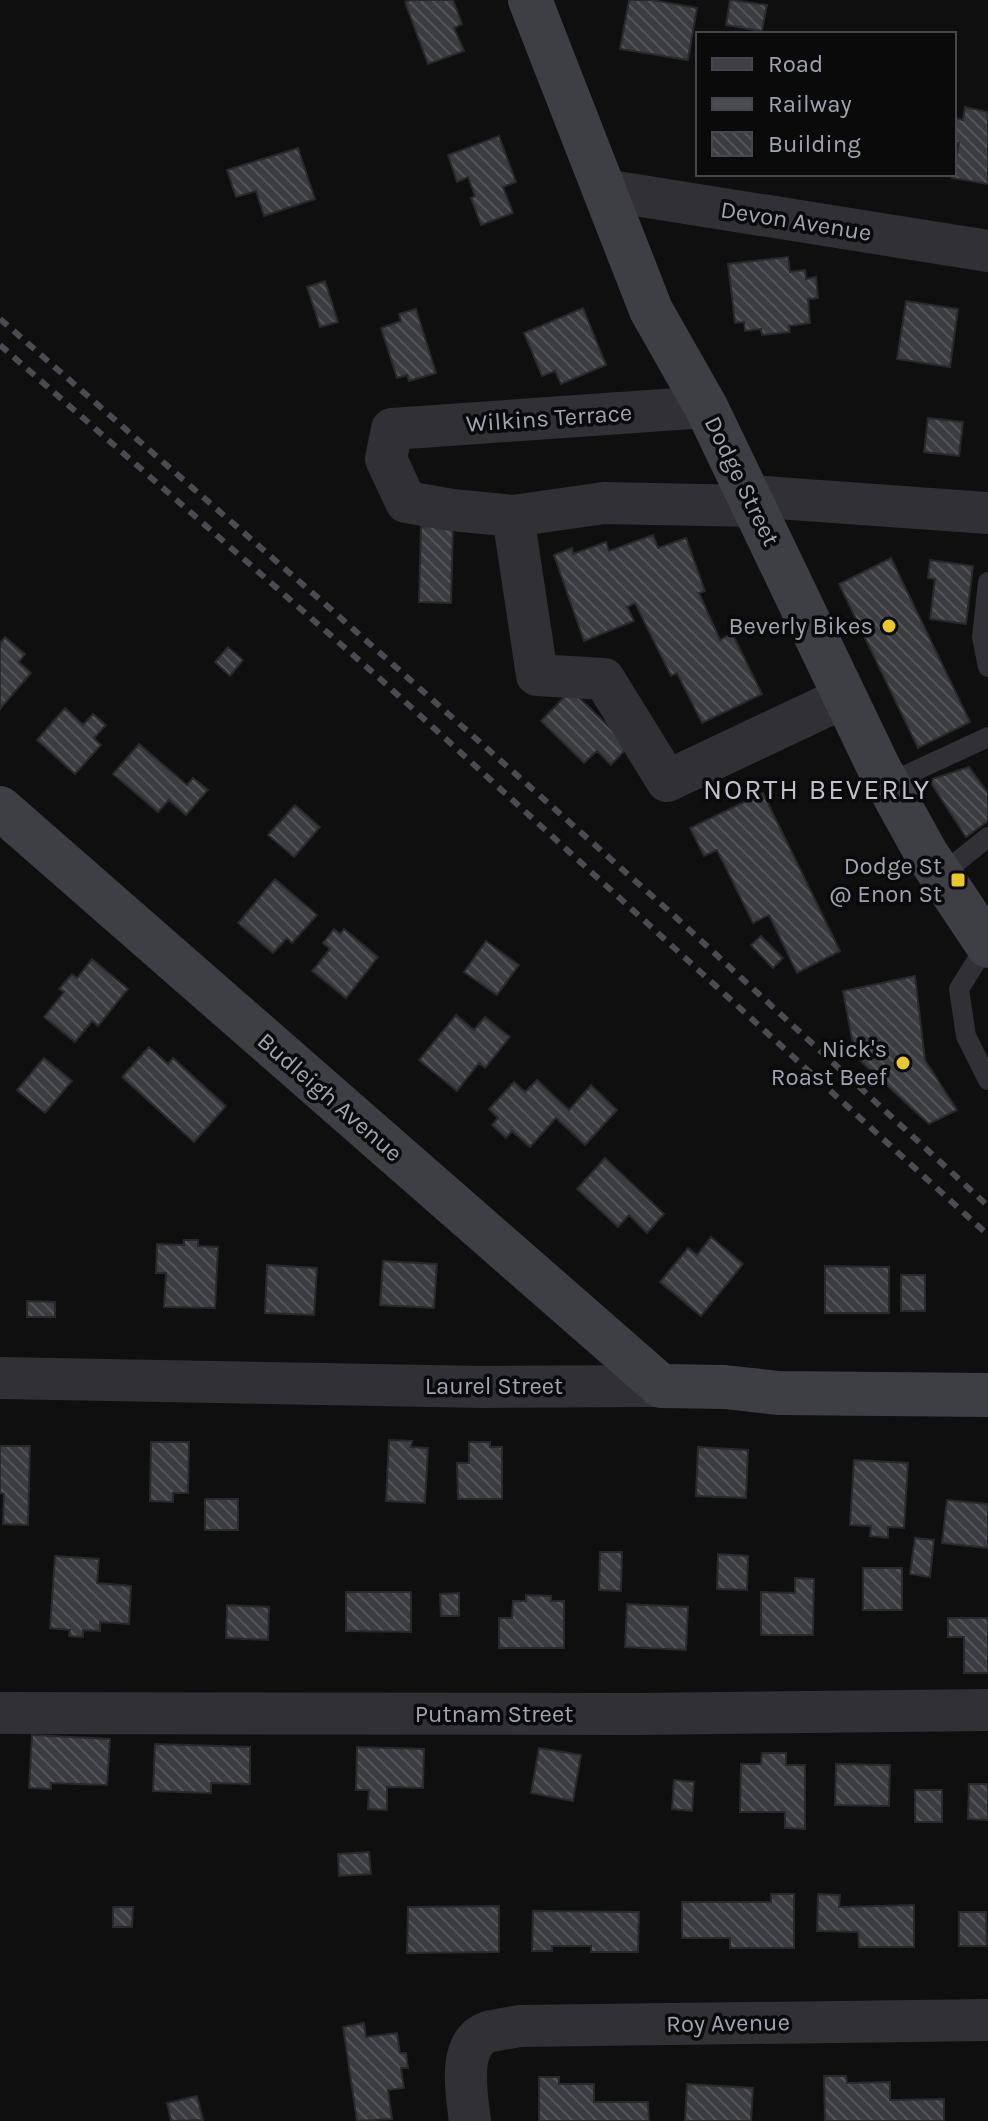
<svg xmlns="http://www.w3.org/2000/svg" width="988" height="2121" viewBox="0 0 988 2121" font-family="Karla,sans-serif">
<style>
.building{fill:url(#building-back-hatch);stroke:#29292c;stroke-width:2}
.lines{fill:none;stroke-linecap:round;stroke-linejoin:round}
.lane{stroke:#303035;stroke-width:20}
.street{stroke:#303035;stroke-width:42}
.secondary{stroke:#3e3f45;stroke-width:44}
.rail{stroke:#4a4c52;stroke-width:6;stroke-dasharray:10 8;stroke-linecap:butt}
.poi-dot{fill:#e8c72f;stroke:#0a0a0b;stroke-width:3}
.labels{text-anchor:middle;stroke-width:7;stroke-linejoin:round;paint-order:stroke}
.street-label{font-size:24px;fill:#a0a3b0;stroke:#0a0a0b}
.poi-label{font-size:24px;fill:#a0a3b0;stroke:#0a0a0b;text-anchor:end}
.quarter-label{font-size:28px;letter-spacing:2px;fill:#c1c2cd;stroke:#0a0a0b}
</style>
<defs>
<pattern id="building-back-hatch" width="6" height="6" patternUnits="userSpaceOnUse" patternTransform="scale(2)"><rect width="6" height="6" fill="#3b3c40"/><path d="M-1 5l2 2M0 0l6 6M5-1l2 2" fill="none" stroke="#545559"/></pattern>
</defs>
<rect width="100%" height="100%" fill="#0f0f10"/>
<path class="building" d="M411,0h42l9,24 -8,4 10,23 -36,13 -23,-62z
M629,0h23l45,8 -9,52 -68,-11z
M730,0l37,5 -5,26 -36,-6z
M965,107l23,5v72l-36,-6 7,-35 -5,-1v-19l1,-5 8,2z
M499,136l17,46 -13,5 10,26 -32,12 -10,-27 4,-2 -7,-19 -11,5 -9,-27z
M298,148l17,51 -51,17 -8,-25 -20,6 -9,-27z
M788,257l2,15 15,-2 1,9 10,-2 2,21 -10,1 2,24 -21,3 1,6 -28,3 -1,-6 -16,2 -1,-9 -9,1 -7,-59z
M325,281l13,41 -18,5 -13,-40z
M906,301l52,8 -8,58 -53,-8z
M583,308l23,57 -45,19 -6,-13 -13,5 -18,-43z
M416,309l20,64 -27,8 -2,-6 -10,3 -16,-50 20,-7 -2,-7z
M928,418l35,4 -4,34 -35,-4z
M421,526l32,1 -2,76 -32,-1z
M653,535l5,13 28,-10 19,53 -6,2 21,47 12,-7 30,61 -60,29 -25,-50 -6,3 -36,-73 -8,4 7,14 -50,20 -30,-86 18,-7 1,6 33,-12 3,9z
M891,558l79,164 -52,26 -79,-164z
M930,560l43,6 -7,58 -36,-5 5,-40 -7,-1z
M5,637l20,17 -6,8 12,11 -31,36v-66z
M228,647l15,13 -13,16 -15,-14z
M571,690l58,56 -18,19 -14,-14 -13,12 -43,-42z
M65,708l18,17 10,-11 13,11 -12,13 7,7 -26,29 -38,-34z
M139,744l48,41 6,-7 15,12 -22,25 -17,-15 -11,12 -45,-38z
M969,767l19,26v28l-22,16 -37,-57z
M763,793l77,158 -43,22 -28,-58 -16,8 -36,-73 -13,6 -14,-28z
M295,805l25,22 -26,30 -26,-22z
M275,879l42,36 -25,28 -5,-5 -14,15 -35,-30z
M334,929l6,5 4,-5 34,28 -32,41 -34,-27 18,-22 -7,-6z
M761,936l22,22 -10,10 -22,-23z
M486,941l33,24 -22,30 -33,-23z
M92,959l36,30 -30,37 -6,-5 -17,21 -31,-25 20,-25 -5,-3 13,-15 5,4z
M915,976l10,84 32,50 -28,14 -74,-68 -12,-65z
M456,1015l18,15 11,-13 25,20 -25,31 -6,-5 -22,28 -38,-31z
M149,1047l19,17 5,-6 53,48 -32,36 -72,-65z
M44,1058l28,23 -27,32 -28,-23z
M537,1080l32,30 22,-25 26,25 -32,35 -29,-27 -26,29 -18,-16 -6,7 -14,-13 6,-7 -9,-9 25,-27 11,10z
M605,1158l59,56 -17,19 -18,-18 -11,12 -41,-38z
M711,1237l32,27 -42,52 -41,-34 28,-34 9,7z
M184,1240h14v6l20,1 -3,61 -51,-1 2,-34h-10l1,-29 27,1z
M383,1261l54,3 -3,44 -54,-3z
M267,1265l50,3 -3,47 -49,-2z
M825,1266l64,1v46h-64z
M901,1275h24v36h-24z
M27,1301l28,1v15h-28z
M389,1440l23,1 -1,6 17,1 -3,55 -39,-2z
M151,1442h38l-1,51h-15v9l-23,-1z
M469,1442h21v5h12v52h-44l-1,-36h12z
M0,1446h30l-2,79 -25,-1 1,-30 -4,-1z
M698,1447l50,3 -2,48 -50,-2z
M854,1460l54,3 -4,65 -16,-1v11l-18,-2 1,-10 -21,-1z
M205,1499h33v31h-33z
M947,1500l41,4v44l-46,-5z
M915,1538l19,2 -4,37 -20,-3z
M600,1552h22l-1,39 -22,-1z
M718,1554l30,2 -1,34 -30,-1z
M55,1556l44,3 -2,24 34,3 -2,38 -29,-2v9l-17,-1v7l-14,-1 1,-6 -20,-2z
M863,1568h39v42h-39z
M795,1578l19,1 -1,56h-52v-43l34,1z
M346,1592h65v40l-65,-1z
M459,1593v23h-18l-1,-22z
M526,1595l25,1v5h13v47h-65v-30h13l1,-17h13z
M627,1604l61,3 -2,43 -61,-3z
M227,1605l42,2 -1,33 -42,-2z
M948,1618h40v55h-24v-36h-16z
M32,1735l78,4 -3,46 -56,-2v6l-22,-1z
M155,1744l95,3v37l-39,-1v10l-58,-2z
M357,1747l67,2 -1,39 -36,-1v23l-19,-1 1,-19h-13z
M539,1748l42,7 -8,46 -42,-8z
M762,1753h24v12h19v64l-20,-1v-16h-45l1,-48h20z
M836,1764l54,1 -1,41 -54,-1z
M674,1780l20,2 -2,29 -20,-2z
M969,1784h19v36l-20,-1z
M915,1790h27v32h-27z
M369,1852l2,22 -32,2 -1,-22z
M771,1894h23v54h-64v-10h-48v-36h89z
M818,1894l22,1 -1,12 75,-2v42h-55l-1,-15 -41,-1z
M499,1906v46l-92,1 1,-46z
M113,1907h20l-1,20h-19z
M533,1911l106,1 -1,40h-47v-6h-39v5h-20z
M959,1912h27l1,34h-28z
M364,2023l2,14 31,-4 3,20h6l2,15h-7l3,20 -16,2 4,29 -35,2 -14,-94z
M824,2076h22l1,7 43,-1v18l54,-1v22h-119z
M539,2077h20v7h35v18h54l1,19h-110z
M687,2084l66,4 -2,33h-66z
M197,2096l6,24 -32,1 -4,-18z"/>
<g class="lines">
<path class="lane" d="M988,582l-6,55 6,30
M887,784l101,-47
M941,875l47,-38
M987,944l-28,45 7,47 22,44"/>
<path class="street" d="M604,190l384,61
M706,407l-314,22 -6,30 20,43 46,8 61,6 91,-13 150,3
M749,496l239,17
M513,516l24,159 67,4 63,102 178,-84
M0,1378l484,9 177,-1
M0,1713l636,1 352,-4
M470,2121c-3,-25 -14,-78 18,-89 10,-3 22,-4 32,-6l468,-6"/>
<path class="secondary" d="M530,0l121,310 55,97 173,361 47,85 62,93
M0,808l661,578 64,1 53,6 210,2"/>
<path class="rail" d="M0,319l333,292 336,300 319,295
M0,345l377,331 611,559"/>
</g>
<g class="poi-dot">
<circle cx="889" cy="626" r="8"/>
<rect x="950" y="872" width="16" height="16" rx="4"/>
<circle cx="903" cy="1063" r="8"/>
</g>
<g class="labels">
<g class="street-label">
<text transform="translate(796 221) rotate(9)" y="8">Devon Avenue</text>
<text transform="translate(549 418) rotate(-4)" y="8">Wilkins Terrace</text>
<text transform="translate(742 481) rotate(64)" y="8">Dodge Street</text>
<text transform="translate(330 1097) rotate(41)" y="8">Budleigh Avenue</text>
<text x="494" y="1394">Laurel Street</text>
<text x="494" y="1722">Putnam Street</text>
<text transform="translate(728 2023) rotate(-1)" y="8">Roy Avenue</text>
</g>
<g class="poi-label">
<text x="873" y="634">Beverly Bikes</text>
<text x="942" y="874">Dodge St<tspan x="942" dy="28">@ Enon St</tspan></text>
<text x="887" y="1057">Nick's<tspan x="887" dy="28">Roast Beef</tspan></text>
</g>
<g class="quarter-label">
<text x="817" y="799">NORTH BEVERLY</text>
</g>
</g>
<rect x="696" y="32" width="260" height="144" fill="#0a0a0b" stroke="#46474d" stroke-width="2"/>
<rect x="712" y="58" width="40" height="12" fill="#3e3f45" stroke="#46474d" stroke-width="2"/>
<text x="768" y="72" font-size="24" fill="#a0a3b0">Road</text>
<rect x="712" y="98" width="40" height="12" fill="#4a4c52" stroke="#46474d" stroke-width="2"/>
<text x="768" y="112" font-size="24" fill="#a0a3b0">Railway</text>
<rect x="712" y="132" width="40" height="24" fill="url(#building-back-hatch)" stroke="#46474d" stroke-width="2"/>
<text x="768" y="152" font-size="24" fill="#a0a3b0">Building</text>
</svg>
